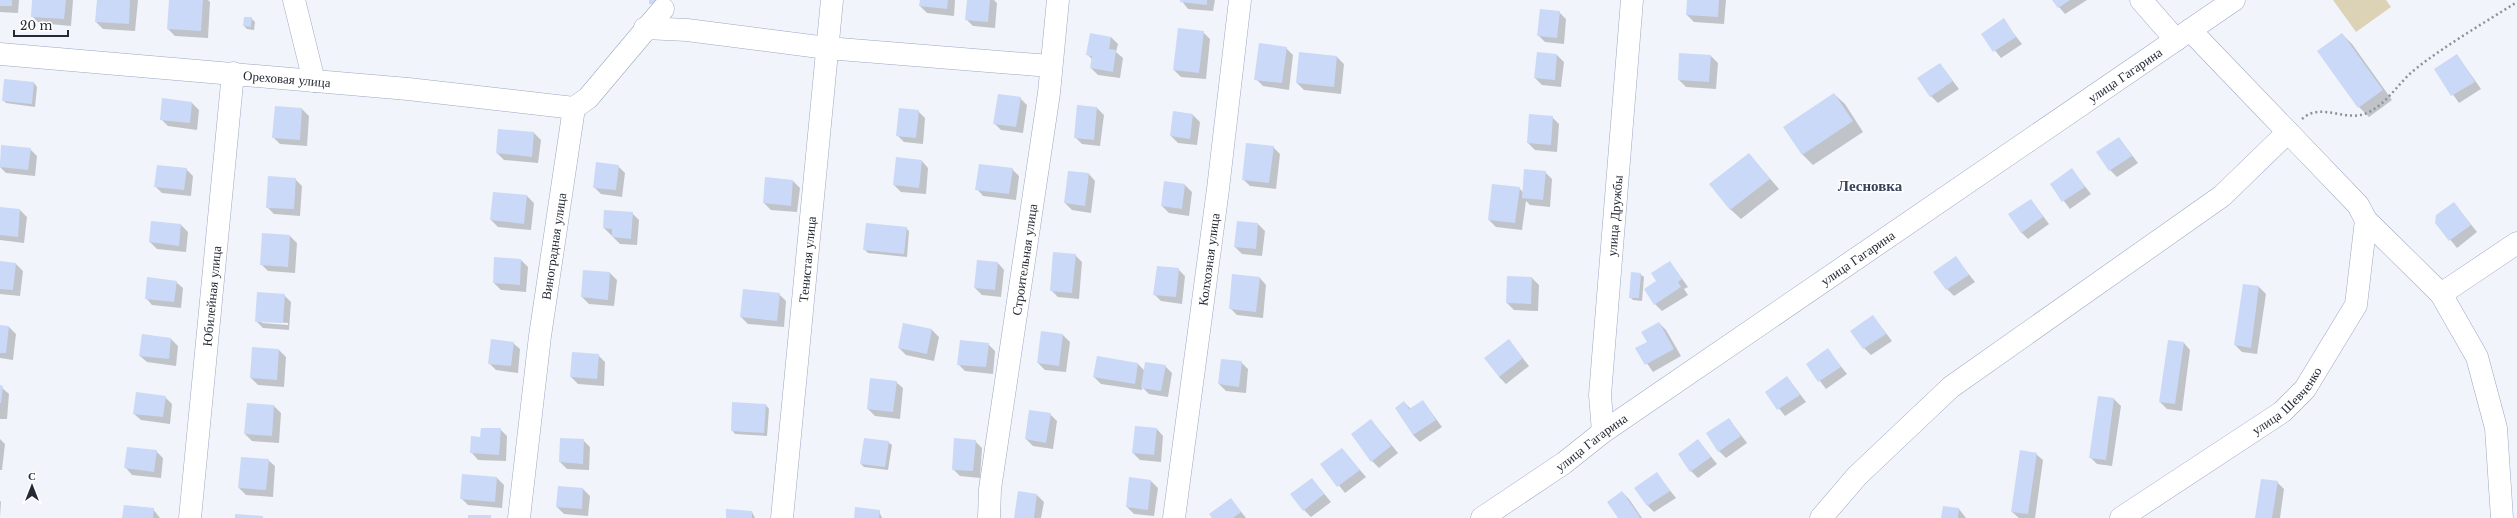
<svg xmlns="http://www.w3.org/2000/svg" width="2517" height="518" viewBox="0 0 2517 518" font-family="'Libre Baskerville',serif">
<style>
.green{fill:#dcd3b7}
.shadow{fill:#0003;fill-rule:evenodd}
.building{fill:#cad9f7}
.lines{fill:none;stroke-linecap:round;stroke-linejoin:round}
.minor-casing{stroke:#9aa8c5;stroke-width:23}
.path{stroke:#8d9199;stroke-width:2.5;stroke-dasharray:2 3;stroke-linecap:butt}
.minor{stroke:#fff;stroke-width:22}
.labels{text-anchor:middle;stroke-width:3;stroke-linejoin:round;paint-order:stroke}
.street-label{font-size:13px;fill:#242934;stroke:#fff}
.quarter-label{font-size:15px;font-weight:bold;fill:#37435b;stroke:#fff}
</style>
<rect width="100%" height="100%" fill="#f1f4fa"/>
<path class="green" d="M2333,0h53l5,7 -35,25z"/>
<path class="shadow" d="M0,0h19l-1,13 -18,-1z
M33,0h40l-2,26 -32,-3 -7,-7z
M98,0h40l-3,31 -32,-2 -7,-7z
M170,0h38l2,2 -2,36 -33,-2 -7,-7z
M921,0h34l-1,16 -27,-3 -7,-7z
M968,0h26l3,3 -2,25 -22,-2 -7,-7z
M1181,0h34l-2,11 -25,-2z
M1688,0h38l-2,24 -30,-2 -7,-7z
M2053,0h34l-22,14z
M1559,12l7,7 -2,25 -19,-2 -7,-7z
M251,18l4,4 -1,8 -7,-1 -3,-3z
M2003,20l19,24 -21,14 -19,-24z
M1203,32l7,7 -4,40 -25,-2 -7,-7z
M2342,34l10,10 40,56 -23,17 -10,-10z
M1111,37l7,7 -2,8 7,6 -3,20 -22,-3 -7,-7 2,-8 -5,-5z
M1286,48l7,7 -4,35 -26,-4 -7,-7z
M1557,55l7,7 -3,25 -19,-2 -7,-7z
M2457,55l24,34 -22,14 -24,-34z
M1711,56l7,7 -2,26 -30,-2 -7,-7z
M1337,57l7,7 -3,30 -37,-4 -7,-7z
M1940,64l19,25 -21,14 -7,-7z
M5,80l29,3 3,4 -2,20 -29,-4 -3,-3z
M1834,94l11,10 18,28 -50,33 -11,-11z
M1020,98l7,7 -4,28 -22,-3 -7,-7z
M192,103l7,7 -2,20 -29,-4 -7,-7z
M1078,106l19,2 7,7 -4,31 -18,-2 -7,-7z
M276,107l26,2 7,7 -2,30 -27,-2 -7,-7z
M918,111l7,7 -2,26 -19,-2 -7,-7z
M1174,112l19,3 7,7 -3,23 -19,-2 -7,-7z
M1552,117l7,7 -2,28 -22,-2 -7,-7z
M499,130l35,3 7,7 -3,23 -34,-3 -7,-7z
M2119,138l19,25 -21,14 -7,-7z
M2,146l28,3 7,7 -2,20 -29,-3 -6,-6z
M1273,147l7,7 -4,35 -26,-3 -7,-7z
M1749,154l30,35 -38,30 -11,-10z
M922,161l6,7 -2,26 -25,-2 -7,-7z
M618,166l7,7 -3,24 -21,-3 -7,-7z
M186,169l7,7 -2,20 -29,-3 -7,-7z
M1012,169l7,7 -3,24 -33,-4 -6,-7z
M2072,170l19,24 -21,15 -19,-25z
M1545,172l7,7 -2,28 -20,-2 -4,-4 -4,29 -26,-3 -7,-7 30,-32 4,4z
M1089,174l6,7 -4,32 -19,-3 -7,-7z
M295,179l7,7 -2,30 -26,-2 -7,-7z
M793,181l7,7 -3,24 -26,-2 -7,-7z
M1185,185l7,7 -3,24 -20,-3 -7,-7z
M527,196l7,7 -3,27 -33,-3 -7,-7z
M2031,200l18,24 -21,15 -7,-7z
M2454,203l23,29 -20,16 -21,-26z
M0,208l20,2 7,7 -3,26 -24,-3z
M632,213l7,7 -2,25 -17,-1 -16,-16z
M152,222l29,3 7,7 -2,20 -29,-3 -7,-7z
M1258,224l7,7 -3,25 -20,-2 -7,-7z
M906,228l3,3 -2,26 -39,-4 -4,-4z
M290,236l7,7 -2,30 -27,-2 -7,-7z
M1075,255l7,7 -3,37 -21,-2 -7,-7z
M495,258l26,2 7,7 -2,25 -25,-2 -7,-7z
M1956,258l19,24 -21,14 -7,-7z
M0,262l16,2 7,7 -3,25 -20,-2z
M1670,262l18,25 -4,2 4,6 -26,16 -7,-7 2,-22z
M998,263l6,7 -3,27 -19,-2 -7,-7z
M1178,269l7,7 -3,28 -21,-3 -7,-7z
M610,273l7,7 -3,26 -25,-2 -7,-7z
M1640,274l4,3 -2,24 -9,-1 -3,-3z
M1508,277l24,1 7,7 -1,26 -24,-1 -7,-7z
M1260,278l6,7 -3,33 -26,-3 -7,-7z
M176,282l7,6 -2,20 -29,-3 -6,-7z
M2244,285l15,2 7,7 -9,60 -15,-2 -7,-7z
M779,294l7,7 -2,26 -36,-3 -7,-7z
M284,295l7,7 -2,28 -26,-2 -7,-7zM262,321l26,2v2l-26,-2z
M1873,316l19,25 -21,14 -7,-7z
M1659,323l7,7 15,26 -28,16 -16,-23 11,-6z
M904,324l28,6 7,7 -5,24 -28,-6 -7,-7z
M0,326l9,1 7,7 -3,26 -13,-2z
M1042,333l21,2 7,7 -4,30 -21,-2 -7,-7z
M142,336l29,3 7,7 -2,20 -29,-4 -7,-6z
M1509,341l20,25 -23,18 -7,-7z
M513,343l7,6 -2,24 -22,-3 -7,-7z
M2184,343l6,7 -8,61 -15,-2 -7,-7z
M988,344l7,7 -2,23 -28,-3 -7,-7z
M253,348l26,2 7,7 -2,30 -26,-2 -7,-7z
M1828,350l19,24 -21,15 -19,-25z
M598,355l7,7 -1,24 -26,-2 -7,-7z
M1241,362l7,7 -2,24 -20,-2 -7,-7z
M1138,364l7,7 20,-5 7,7 -4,24 -19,-3 -7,-7v3l-41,-6 -7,-7z
M1787,377l19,25 -21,14 -19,-24z
M896,382l7,6 -3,31 -25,-3 -7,-7z
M0,386l9,8 -2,25h-7z
M165,397l7,7 -2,20 -29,-4 -7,-6z
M2099,397l15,2 7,7 -9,60 -15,-2 -7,-7z
M1423,401l19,26 -22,15 -7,-7 -9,-33 7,7z
M248,404l26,2 7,7 -2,30 -27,-2 -7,-7z
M766,405l3,4 -2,27 -32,-2 -3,-4z
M1050,414l7,7 -4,28 -20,-3 -7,-7z
M1729,419l18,24 -21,15 -7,-7z
M1371,420l27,33 -19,15 -7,-7z
M500,429l7,7 -1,25 -28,-1 -6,-7 9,-15z
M1157,429l6,7 -2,26 -21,-2 -7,-7z
M0,439l5,5 -3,26h-2z
M583,440l7,7 -1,23 -22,-1 -7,-7z
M1698,440l19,24 -19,14 -7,-7z
M975,441l7,7 -2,30 -20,-2 -7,-7z
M888,442l4,3 -4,25 -24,-3 -3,-3z
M1342,449l24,28 -21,16 -23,-29z
M156,451l7,7 -2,20 -29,-3 -6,-7z
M2036,454l7,6 -8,58h-16l-7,-6z
M268,460l7,6 -2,31 -27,-2 -7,-7z
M1657,474l19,24 -22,14 -6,-6z
M497,478l7,7 -2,23 -34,-3 -7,-7z
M1312,479l19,23 -20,15 -7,-7z
M1151,481l7,7 -4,28 -20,-2 -7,-7z
M2277,482l7,7 -4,29h-24z
M583,489l7,7 -2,20 -24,-2 -7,-7z
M1622,492l7,7 13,19h-22z
M1037,495l7,7 -3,16h-26z
M1231,499l15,19h-33z
M0,501l1,1 -1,15z
M153,509l7,9h-37z
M1959,509l7,9h-24z
M727,510l25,2 3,6h-28z
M879,511l3,7h-27z"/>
<path class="building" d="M0,0h12v6h-12z
M32,0h34l-2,19 -33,-2z
M97,0h33l-1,24 -34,-2z
M169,0h34l-2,31 -34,-2z
M649,0h11v5l-11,-1z
M920,0h28l-1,9 -28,-3z
M967,0h23l-2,22 -23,-2z
M1180,0h27v5l-27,-3z
M1687,0h32l-1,17 -32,-2z
M2052,0h18l-12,8z
M1540,9l20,2 -3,27 -20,-2z
M244,17h8l-1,10 -8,-1z
M2004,18l12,19 -23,15 -12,-18z
M1178,28l26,3 -5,42 -26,-3z
M1090,33l21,4 -2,12 7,1 -3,22 -23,-4 2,-12 -6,-1z
M2342,33l41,57 -25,18 -41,-57z
M1259,43l28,4 -5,36 -28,-3z
M1299,52l38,4 -3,31 -38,-4z
M1537,52l20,2 -2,26 -21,-2z
M1679,53l32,2 -2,27 -31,-2z
M2457,54l18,28 -24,14 -17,-27z
M1940,63l13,18 -23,16 -13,-19z
M4,79l30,3 -2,22 -30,-3z
M1834,93l19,28 -51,34 -19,-28z
M998,94l23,3 -5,30 -23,-3z
M162,98l30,4 -2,21 -30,-3z
M1077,105l20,2 -3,33 -20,-2z
M275,106l27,2 -2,32 -28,-2z
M899,108l20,2 -3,28 -20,-2z
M1173,111l20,3 -3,25 -20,-3z
M1529,114l24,2 -2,29 -24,-2z
M498,129l36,3 -2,25 -36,-4z
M2119,137l13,19 -23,15 -13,-19z
M1246,143l28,3 -5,37 -27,-3z
M1,145l30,3 -3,22 -28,-3z
M1749,153l21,26 -40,31 -21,-26z
M896,157l26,3 -3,28 -26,-3z
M596,162l23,3 -3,25 -23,-2z
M979,164l34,4 -4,26 -34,-4z
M157,165l30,3 -3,22 -30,-3z
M2072,168l13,19 -23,15 -12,-18z
M1524,169l22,2 -3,29 -21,-2z
M1068,171l21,2 -4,33 -21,-3z
M268,176l28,2 -2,31 -28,-1z
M765,177l28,3 -2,26 -28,-3z
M1164,181l21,3 -3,25 -21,-3z
M1492,184l28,3 -5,36 -27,-3z
M493,192l34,3 -3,29 -34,-4z
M2031,199l12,18 -22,16 -13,-19z
M2454,202l17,23 -22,16 -14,-18 1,-8z
M0,207l20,2 -2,28 -18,-2z
M604,210l29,2 -2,27 -19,-2v-8l-9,-1z
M151,221l30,3 -2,22 -30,-4z
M1237,221l21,2 -2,26 -22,-2z
M866,223l41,4 -3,27 -41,-4z
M262,233l28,2 -2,32 -28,-2z
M1053,252l23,2 -4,39 -22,-2z
M1956,256l13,19 -23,15 -13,-18z
M494,257l27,2 -1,26 -27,-2z
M977,260l21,2 -3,28 -21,-2z
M0,261l16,2 -3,27 -13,-1z
M1670,261l12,18 -4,3 3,5 -27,18 -10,-16 12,-8 -5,-8z
M1157,266l22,2 -3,29 -23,-2z
M583,270l27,2 -2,28 -27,-3z
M1631,272l10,1 -2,25h-10z
M1232,274l28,3 -4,35 -27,-3z
M1507,276l25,1 -1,27 -25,-1z
M147,277l30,4 -3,21 -29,-3z
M2243,284l16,2 -8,62 -17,-3z
M743,289l37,4 -3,28 -37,-4z
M257,292l28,2 -2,29 -28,-1z
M1873,315l13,19 -23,15 -13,-18z
M1659,322l15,27 -29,16 -10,-17 12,-6 -6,-10z
M903,323l29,6 -5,25 -29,-6z
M0,325l9,1 -3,27h-6z
M1041,331l22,3 -4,32 -22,-3z
M142,334l29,4 -2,21 -30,-3z
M491,339l23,3 -3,24 -23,-2z
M1509,339l14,19 -24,19 -15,-19z
M960,340l29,3 -3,24 -29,-2z
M2168,340l16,2 -9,62 -16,-2z
M252,347l27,2 -2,31 -27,-2z
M1828,348l13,19 -23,15 -12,-18z
M572,352l27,2 -2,25 -27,-2z
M1097,356l41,7 -3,21 -42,-7z
M1221,359l21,2 -3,26 -21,-3z
M1145,362l21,3 -5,26 -20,-3z
M1787,376l13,19 -23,15 -12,-18z
M870,378l27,3 -4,31 -26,-3z
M0,385l3,1 -2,17h-1z
M136,392l30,4 -3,21 -30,-3z
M2098,396l16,2 -8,62 -17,-2z
M1423,400l13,20 -23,15 -18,-27 9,-7 5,8z
M732,402l34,2 -2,29 -33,-2z
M247,403l27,2 -2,31 -28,-2z
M1029,410l22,3 -5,30 -21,-4z
M1729,418l12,18 -23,16 -12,-19z
M1371,419l20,27 -20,16 -20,-28z
M1135,426l22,2 -3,27 -22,-2z
M481,428h20l-2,27 -29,-2 1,-17 9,1z
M560,438l24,1 -1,25 -24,-2z
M864,438l25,3 -4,26 -25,-3z
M954,438l22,2 -3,31 -21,-1z
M1698,439l13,18 -21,15 -12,-18z
M127,447l30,3 -3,22 -30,-4z
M1342,448l18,22 -23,17 -17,-23z
M2020,450l17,3 -9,61 -17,-2z
M241,457l28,2 -3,31 -28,-2z
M1657,472l13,19 -23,15 -13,-18z
M462,474l35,3 -2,25 -35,-3z
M1129,477l22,3 -3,30 -22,-3z
M1312,478l12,16 -21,17 -13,-17z
M2261,479l17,2 -6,37h-17z
M558,486l25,2 -1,21 -26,-2z
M1018,491l19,3 -3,24h-20z
M1622,491l18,26 -1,1h-21l-11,-16z
M1231,498l10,14 -8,6h-21l-3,-4z
M124,505l30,3 -1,10h-31z
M1943,506l16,2 -1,10h-17z
M855,507l25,3 -1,8h-25z
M726,509l26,2v7h-26z
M235,514l28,2v2h-28z
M468,515h23v3h-23z"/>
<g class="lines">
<defs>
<g id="minor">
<path d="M294,0l20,81"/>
<path d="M2141,0l35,40"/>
<path d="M645,28l42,2 140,18 223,18"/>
<path d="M2190,30l168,175 8,15 75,74 36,63 19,71 6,90"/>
<path id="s1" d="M0,54l408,35 166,19"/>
<path d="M2441,294l76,-51"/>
<path id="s2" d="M1603,432l-3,-37 32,-395"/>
<path id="s3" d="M190,518l43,-445"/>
<path id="s4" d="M519,518l21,-182 34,-228 14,-10 75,-89"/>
<path id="s5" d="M782,518l50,-518"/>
<path id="s6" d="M989,518l1,-29 59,-396 9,-93"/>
<path id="s7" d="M1174,518l44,-329 22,-189"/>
<path id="s8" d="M1482,518l82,-55 39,-31 631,-432"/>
<path d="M1821,518l36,-42 94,-89 271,-191 66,-64"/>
<path id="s9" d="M2121,518l161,-106 23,-23 51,-84 10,-85"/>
</g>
</defs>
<use href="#minor" class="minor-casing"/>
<path class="path" d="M2302,119c20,-18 45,5 67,-7 20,-10 31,-32 49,-45 31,-24 66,-44 99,-65"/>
<use href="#minor" class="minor"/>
</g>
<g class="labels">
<g class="street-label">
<text dy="5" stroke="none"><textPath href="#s8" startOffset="781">улица Гагарина</textPath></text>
<text dy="5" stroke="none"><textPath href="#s1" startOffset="288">Ореховая улица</textPath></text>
<text dy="5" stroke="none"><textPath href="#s2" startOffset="217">улица Дружбы</textPath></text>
<text dy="5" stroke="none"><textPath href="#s4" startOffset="274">Виноградная улица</textPath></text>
<text dy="5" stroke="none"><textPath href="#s8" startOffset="457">улица Гагарина</textPath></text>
<text dy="5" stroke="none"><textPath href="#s5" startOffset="260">Тенистая улица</textPath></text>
<text dy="5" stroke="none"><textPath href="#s6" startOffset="261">Строительная улица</textPath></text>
<text dy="5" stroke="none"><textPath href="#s7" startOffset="261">Колхозная улица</textPath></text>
<text dy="5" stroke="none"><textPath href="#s3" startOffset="223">Юбилейная улица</textPath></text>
<text dy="5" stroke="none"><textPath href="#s9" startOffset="204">улица Шевченко</textPath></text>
<text dy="5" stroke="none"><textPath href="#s8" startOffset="133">улица Гагарина</textPath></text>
</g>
<g class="quarter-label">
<text x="1870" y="191">Лесновка</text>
</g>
</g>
<g transform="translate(32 486)" stroke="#ffffff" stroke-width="3" paint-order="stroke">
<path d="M0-3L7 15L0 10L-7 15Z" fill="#242934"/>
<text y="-6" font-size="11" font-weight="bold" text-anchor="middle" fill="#242934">С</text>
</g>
<path d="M14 30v6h54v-6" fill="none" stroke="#242934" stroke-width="2"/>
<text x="20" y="30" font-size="12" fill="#242934" stroke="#ffffff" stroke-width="3" paint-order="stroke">20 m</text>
</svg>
